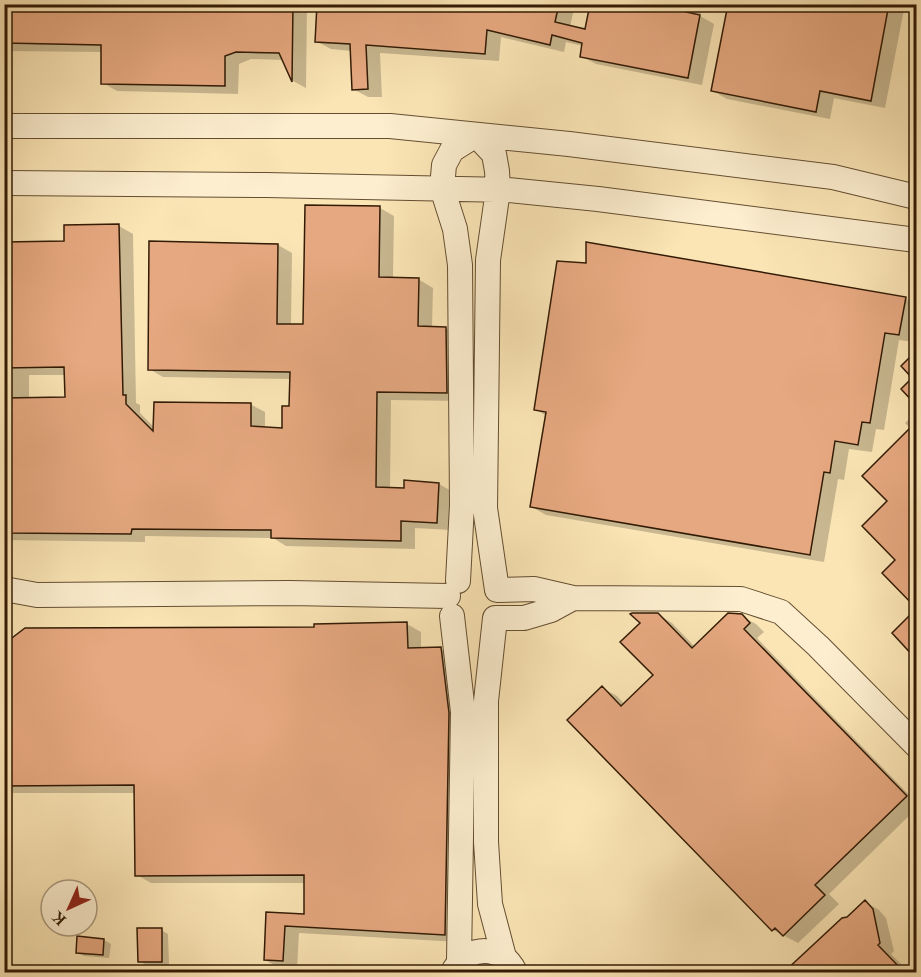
<svg xmlns="http://www.w3.org/2000/svg" width="921" height="977" viewBox="0 0 921 977" font-family="Cardo,serif">
<style>
.shadow{fill:#0003;fill-rule:evenodd}
.building{fill:#e6a880;stroke:#321b05;stroke-width:1.5}
.lines{fill:none;stroke-linecap:round;stroke-linejoin:round}
.minor-casing{stroke:#644e31;stroke-width:26}
.minor{stroke:#fceecf;stroke-width:24}
</style>
<rect width="100%" height="100%" fill="#fbe5b5"/>
<filter id="stains"><feTurbulence type="fractalNoise" baseFrequency=".00333" numOctaves="4"/><feColorMatrix values="0 0 0 0 .2 0 0 0 0 .09 0 0 0 0 .02 0 0 0 .5 -.17"/></filter>
<radialGradient id="worn" r=".72"><stop offset=".6" stop-color="#630" stop-opacity="0"/><stop offset="1" stop-color="#630" stop-opacity=".3"/></radialGradient>
<path class="shadow" d="M4,4h303l-1,84 -13,-7 -9,-21 -33,-1 -12,5 -1,30 -121,-3 -14,-8v-31l-99,-1z
M319,4h256l-5,23 16,4 5,-27h112l-3,12 14,8 -12,61 -106,-21 -15,-8 2,-10 -17,-4 -2,10 -63,-15 -2,24 -119,-8 2,44h-14l-15,-8 -1,-38 -21,-2 -15,-8z
M729,4h176l-20,104 -51,-10 -4,21 -103,-20 -14,-8z
M307,206l73,2 14,8 -1,63h25l15,9 -1,40h14l14,9 1,64 -70,-1 -1,89h15l1,-7 33,2 14,8 -2,38 -36,-2v21l-129,-3 -13,-8 -128,-2v6l-141,-2v-297l62,-1 53,-16 14,8 3,169 4,2v8l15,15 95,-24 15,8v16l18,1 8,-21v-29l-128,-2 -14,-8 129,-124 14,8 -1,72 14,1zM29,375h37v23l-37,1z
M905,298l11,7v21l-2,16 -15,-2 -15,90 -8,-1 -4,23 -23,-3 -5,31 -6,-1 -14,83 -278,-47 -14,-8 15,-91 -12,-7z
M916,353v50l-13,-14 11,-11 -11,-12z
M916,412v193l-31,-32 13,-13 -9,-59 22,-72 -6,-6z
M916,611v45l-22,-23z
M657,614l15,9 23,24 46,-31 15,8 8,8 -7,6 159,164v7l-87,85 10,10 -41,39 -25,-13 -171,-242 15,8 8,9 30,-30z
M407,624l14,8v17h20l14,8 4,285 -160,-9 -2,36 -17,-1 -15,-8 2,-46 39,1 -1,-32h-154l-14,-8 -1,-82h-128l-4,-2v-145z
M865,902l14,8 7,8 8,33 -3,3 18,18h-123l57,-53 5,-1z
M161,930l7,4 1,31h-23l-7,-4z
M104,940l7,4 -2,14 -25,-2 -7,-4z"/>
<path class="building" d="M4,4h289l-1,78 -13,-29 -43,-1 -11,4v30l-124,-2v-39l-97,-2z
M317,4h242l-4,18 30,7 5,-25h97l-1,8 14,3 -12,63 -108,-21 2,-14 -30,-8 -2,10 -63,-15 -2,24 -119,-9 2,44 -16,1 -2,-46 -35,-2z
M728,4h161l-18,97 -51,-10 -4,21 -105,-21z
M305,205l75,1 -1,71 40,1 -1,48 28,1 1,66 -70,-1 -1,95 28,1v-8l35,3 -2,40 -36,-2v20l-130,-3v-8l-139,-1 -1,5 -127,-1v-135l61,-1 -1,-30 -60,1v-126l60,-1v-16l55,-1 4,171h3v9l27,27 1,-29 97,1v23l31,2v-22h7l1,-34 -142,-2 1,-129 129,3 -1,80h26z
M586,242l320,55 -7,38 -14,-2 -15,90 -8,-1 -4,23 -23,-4 -5,32 -6,-1 -14,83 -280,-48 16,-95 -12,-2 23,-149 29,2z
M916,351v54l-15,-16 11,-11 -11,-12z
M916,422v186l-34,-35 13,-13 -33,-34 25,-25 -25,-25z
M916,609v50l-24,-26z
M632,613h26l34,35 36,-35 14,1 8,9 -6,6 163,167 -92,89 10,10 -42,41 -8,-8 -3,3 -205,-211 35,-34 19,20 32,-31 -33,-33 20,-19 -10,-9z
M407,622l1,26 33,-1 8,66 -4,222 -160,-9 -2,35 -19,-1 2,-48 38,2v-39l-169,1 -1,-91 -130,1v-142l21,-16 289,-1v-3z
M865,900l8,9 7,34 -2,2 26,27h-120l58,-54 5,-1z
M137,928h25v34h-24z
M77,936l27,3 -1,16 -27,-2z"/>
<g class="lines">
<defs>
<path id="minor" d="M4,126h386l179,18 264,33 83,20
M4,183l262,2 242,5 90,9 318,41
M458,581l4,-76 -2,-240 -5,-36 -13,-41 2,-23 8,-15 24,-15 18,19 3,17 1,19 -10,70 -3,248 12,82 37,-1 39,9 168,1 40,13 37,34 98,99
M4,589l33,6 253,-2 158,3
M452,616l11,96 -4,249
M504,957l-14,-53 -4,-62v-141l9,-83h29l27,-8 22,-12
M454,970c15,-25 48,-26 61,2"/>
</defs>
<use href="#minor" class="minor-casing"/>
<use href="#minor" class="minor"/>
</g>
<rect width="921" height="977" fill="none" stroke="#fbe5b5" stroke-width="24"/>
<rect x="6" y="6" width="909" height="965" fill="none" stroke="#321b05" stroke-width="3"/>
<rect x="12" y="12" width="897" height="953" fill="none" stroke="#321b05" stroke-width="1.5"/>
<g transform="translate(69 908) rotate(225)"><circle r="28" fill="#fceecf" stroke="#ab9a7e" stroke-width="1.5"/>
<path d="M0-4.5L10 22L0 15L-10 22Z" fill="#8f2418"/>
<text y="-9" font-size="16" font-weight="bold" text-anchor="middle" fill="#321b05">K</text>
</g>
<rect width="100%" height="100%" filter="url(#stains)"/>
<rect width="100%" height="100%" fill="url(#worn)"/>
</svg>
